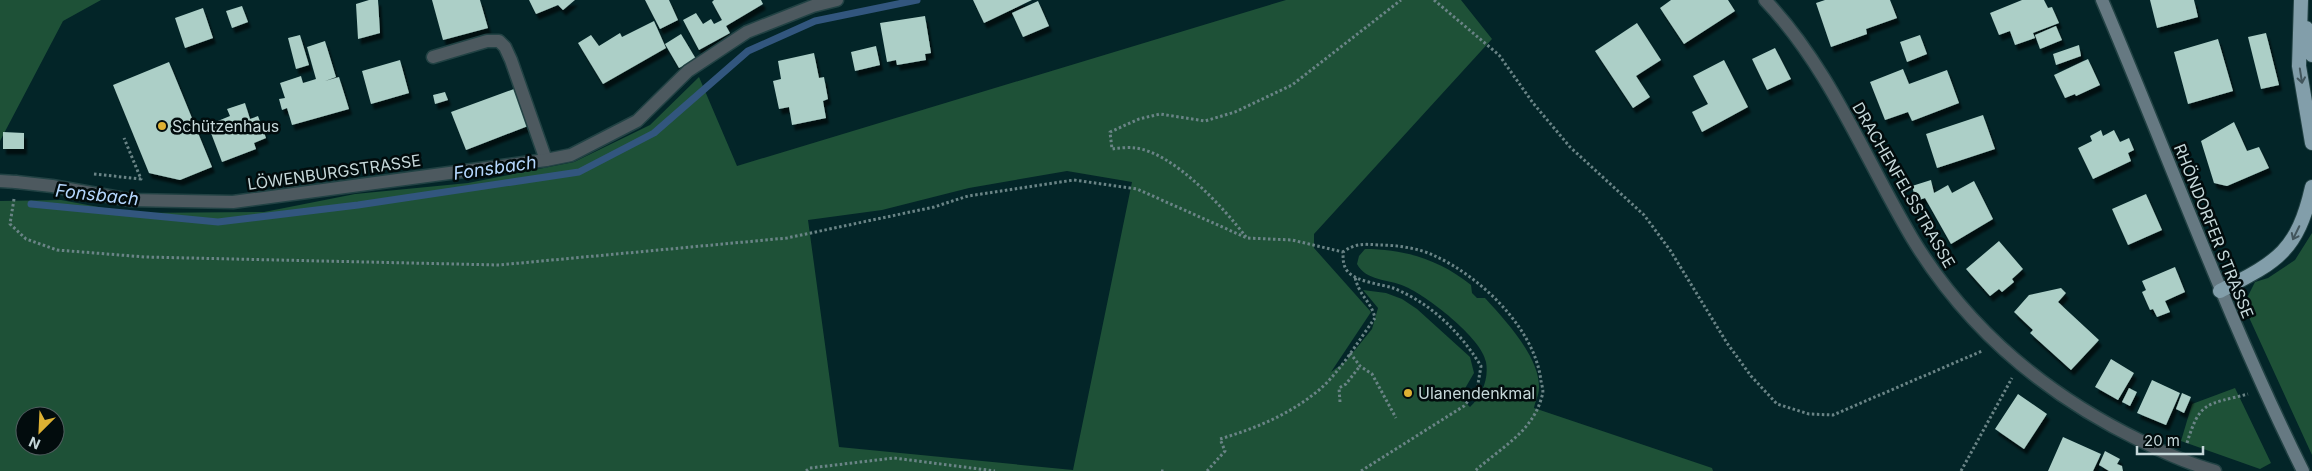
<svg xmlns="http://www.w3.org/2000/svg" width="2312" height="471" viewBox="0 0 2312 471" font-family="Inter,sans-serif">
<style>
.green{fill:#1e5137;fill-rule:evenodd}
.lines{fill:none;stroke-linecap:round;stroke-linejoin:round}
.stream{stroke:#32567e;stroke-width:7}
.building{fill:#accfc7;filter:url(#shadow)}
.service-casing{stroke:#224244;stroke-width:15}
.minor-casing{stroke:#224244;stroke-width:15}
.secondary-casing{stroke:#224244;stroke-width:15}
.trunk-casing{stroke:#224244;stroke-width:16}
.path{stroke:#6a8486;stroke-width:3;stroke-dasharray:2.5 2.5;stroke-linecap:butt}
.service{stroke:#4d595f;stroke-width:12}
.minor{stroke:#4d595f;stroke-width:12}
.secondary{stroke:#667982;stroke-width:12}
.trunk{stroke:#829eaa;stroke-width:14}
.oneway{stroke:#42555c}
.poi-dot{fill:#ddb133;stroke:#020c0d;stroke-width:2}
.labels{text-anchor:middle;stroke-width:5;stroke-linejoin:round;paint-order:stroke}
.poi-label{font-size:16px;fill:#c6d8da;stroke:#020c0d;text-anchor:start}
.street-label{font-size:16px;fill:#c6d8da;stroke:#020c0d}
.water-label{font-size:18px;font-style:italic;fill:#b5d7fe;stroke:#020c0d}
</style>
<defs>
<filter id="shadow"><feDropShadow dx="3" dy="5.5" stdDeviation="1" flood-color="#0009"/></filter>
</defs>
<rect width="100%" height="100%" fill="#032528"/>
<path class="green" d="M0,0h101l-38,21 -63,120z
M1286,0h175l31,39 -178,195v14l57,64 -40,60 15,-11 26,-32 6,-21 -15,-18 23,3 16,6 15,10 53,48 4,16 -14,24 10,10c12,-12 19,-28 16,-45 -4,-24 -60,-67 -82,-76 -16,-7 -38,-5 -47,-22l2,-8 6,-7c40,0 75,11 106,36l1,8 5,5h8c20,22 55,59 54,90 0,7 -4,14 -5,20l178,60 1,3h-1713v-270l61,-1 70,13 133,-1 91,-18 113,-11 106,-21 76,-37 49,-48 38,89zM1067,171l65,11 -59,288 -234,-23 -31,-227 74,-10 87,-22zM25,416h30v30h-30z
M2312,233v222l-65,-142 -1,-13 9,-18 13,-4 27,-18z
M2235,388l36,75 -11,6 -79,-28 11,-37z"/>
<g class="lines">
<path class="stream" d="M31,204l187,18 140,-17 221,-33 75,-39 94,-82 67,-30 102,-21"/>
</g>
<path class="building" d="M369,0h9l2,33 -22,6 -2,-35z
M432,0h48l8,28 -45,12z
M529,0h46l-12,10 -5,-5 -22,9z
M645,0h24l9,20 -18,9z
M714,0h47l2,4 -37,22 4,7 -31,17 -16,-30 13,-7 7,11 8,-5 3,5 8,-4 -10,-18z
M973,0h59l-48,23z
M1671,0h57l7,11 -51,33 -24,-36z
M1825,0h65l7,18 -31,11 1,5 -36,13 -15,-44z
M2022,0h22l4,8 4,-1 7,16 -26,10 2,5 -20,7 -5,-14 -11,4 -9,-22z
M2150,0h44l4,17 -41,11z
M1038,1l11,25 -26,11 -11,-24z
M242,6l6,16 -16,6 -6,-17z
M203,8l10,30 -28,10 -10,-30z
M925,16l6,37 -6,1 1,6 -29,5 -1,-5 -9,2 -7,-39z
M654,21l12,27 -63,36 -25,-41 13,-8 8,11 21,-13 2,4z
M1637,23l24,37 -25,16 14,21 -17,11 -38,-57z
M2056,26l6,14 -22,9 -5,-14z
M2266,33l13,52 -18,4 -13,-52z
M681,34l15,25 -17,9 -14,-24z
M300,35l9,30 -13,4 -8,-31z
M1920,35l7,19 -20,8 -7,-20z
M2218,39l15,52 -45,13 -14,-52z
M325,41l11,36 -11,4 14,-4 10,32 -57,16 -5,-17 -5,2 -3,-11 6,-1 -5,-15 21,-7 2,7 13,-4 -9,-32z
M2079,45l2,11 -25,9 -3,-11z
M876,46l4,19 -25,6 -4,-19z
M1775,48l16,31 -24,11 -15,-31z
M814,53l5,25 5,-1 4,22 -5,2 3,17 -34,7 -3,-18 -10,2 -6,-28 8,-2 -3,-18z
M2088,59l12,26 -24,11 -1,-2 -10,4 -11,-23z
M400,60l9,33 -38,11 -9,-33z
M1724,60l24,47 -46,25 -10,-20 16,-8 -15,-28z
M169,62l43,105 -32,13 -31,-7 -36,-88z
M1903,69l6,15 38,-14 12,33 -47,18 -4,-9 -23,8 -15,-38z
M514,89l14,37 -62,24 -15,-38z
M445,92l3,8 -13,4 -2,-9z
M245,103l5,16 8,-3 8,22 -12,5 2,6 -34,13 -14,-37 22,-9 -3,-7z
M1983,115l12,34 -58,19 -11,-34z
M2234,122l13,29 12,-4 10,21 -42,18 -13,-3 -13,-42z
M2101,130l2,6 11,-6 6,12 9,-4 5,12 -6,3 3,8 -38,18 -15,-31 14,-7 -2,-5z
M3,132l21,1v16h-21z
M1931,180l3,13 14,-8 4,8 22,-12 19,38 -42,25 -26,-46 -9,3 -4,-15z
M2146,194l16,36 -34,15 -16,-36z
M1999,241l24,28 -11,10 2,3 -12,10 -3,-3 -9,7 -24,-27z
M2175,267l10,25 -20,9 5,11 -13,5 -4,-8 -3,1 -8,-18 4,-2 -4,-9z
M2061,288l5,5 -8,9 41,38 -28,30 -41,-37 3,-3 -19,-18 15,-17z
M2111,359l23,14 -16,27 -23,-13z
M2152,380l28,13 -14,32 -29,-12z
M2129,388l8,4 -7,14 -8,-4z
M2182,393l9,4 -7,16 -8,-4z
M2018,394l29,20 -23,35 -29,-20z
M2063,437l38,17 -8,17h-45z
M2105,451l15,8 -3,5 5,2 1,5h-14l-10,-6z"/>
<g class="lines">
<defs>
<path id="service" d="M433,57l54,-16h12l6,6 6,13 35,100
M0,181l16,1"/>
<path id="minor" d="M1765,0c65,68 100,159 147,238 55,91 134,157 229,203 24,12 48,23 74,30
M16,182l36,4 79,14 102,2 313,-42 25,-5 66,-34 51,-50 59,-39 66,-26 24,-6"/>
<path id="secondary" d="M2102,0c67,157 125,318 201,471"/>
<path id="trunk" d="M2301,0l-2,66 13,77
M2306,28l6,27
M2220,291c56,-29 77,-38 92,-104"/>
</defs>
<use href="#service" class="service-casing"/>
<use href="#minor" class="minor-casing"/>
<use href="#secondary" class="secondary-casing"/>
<use href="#trunk" class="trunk-casing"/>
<path class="path" d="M1434,0l65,55 34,48 37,44 74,68 26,35 57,93 24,33 26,28 32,10 24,1 149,-64
M94,174l47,5 -17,-41
M14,199l-4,25 16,15 31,11 88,7 354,8 288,-27 147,-31 34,-11 106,-16 63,9 110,49 45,2 51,12
M1246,237c-22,-29 -73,-85 -111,-89 -7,-1 -16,0 -23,1l-2,-17 29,-13 21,-5 45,7 30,-9 57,-27 109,-85
M1350,353l10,13 12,8 24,44
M1340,402l-1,-14 7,-4 14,-18
M2187,443c13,-43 20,-38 61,-49
M806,471l4,-3 84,-10 101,13
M1161,471h4
M1207,471l18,-20 -5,-12c36,-11 69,-24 99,-49 21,-18 40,-50 56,-72 -4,-17 -16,-22 -20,-41
M1361,471l103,-65 13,-16 4,-24c-21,-34 -50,-63 -88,-78 -13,-4 -34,-6 -44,-15 -6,-6 -6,-13 -6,-21 12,-9 22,-8 36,-7 17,0 40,3 56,11 46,21 100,73 106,125 1,5 3,11 1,15 -9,36 -42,52 -67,75
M1961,471l51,-93"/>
<use href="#service" class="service"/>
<use href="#minor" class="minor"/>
<use href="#secondary" class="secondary"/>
<use href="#trunk" class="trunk"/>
</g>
<defs><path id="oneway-shaft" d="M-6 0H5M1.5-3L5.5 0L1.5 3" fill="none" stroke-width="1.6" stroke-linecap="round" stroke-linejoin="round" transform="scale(1.25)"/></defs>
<g class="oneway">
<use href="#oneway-shaft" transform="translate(2301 76) rotate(81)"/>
<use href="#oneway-shaft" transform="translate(2296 233) rotate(116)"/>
</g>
<g class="poi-dot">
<circle cx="162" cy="126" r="5"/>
<circle cx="1408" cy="393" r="5"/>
</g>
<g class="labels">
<g class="poi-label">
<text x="172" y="132">Schützenhaus</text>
<text x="1418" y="399">Ulanendenkmal</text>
</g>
<g class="street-label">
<text transform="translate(334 172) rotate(-8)" y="6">LÖWENBURGSTRASSE</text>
<text transform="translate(1904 185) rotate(60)" y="6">DRACHENFELSSTRASSE</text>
<text transform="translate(2214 231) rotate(68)" y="6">RHÖNDORFER STRASSE</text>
</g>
<g class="water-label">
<text transform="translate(495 168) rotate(-8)" y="6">Fonsbach</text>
<text transform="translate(97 195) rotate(6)" y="6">Fonsbach</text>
</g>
</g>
<g transform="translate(40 431) rotate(204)"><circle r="24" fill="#020c0d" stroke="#505e5f"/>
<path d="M0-4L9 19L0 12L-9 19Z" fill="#ddb133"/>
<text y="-8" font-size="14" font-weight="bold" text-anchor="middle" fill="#c6d8da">N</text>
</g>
<path d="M2137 446v8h66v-8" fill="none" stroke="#c6d8da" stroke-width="2.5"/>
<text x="2144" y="446" font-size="15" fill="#c6d8da" stroke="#020c0d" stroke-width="4" paint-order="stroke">20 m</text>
</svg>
